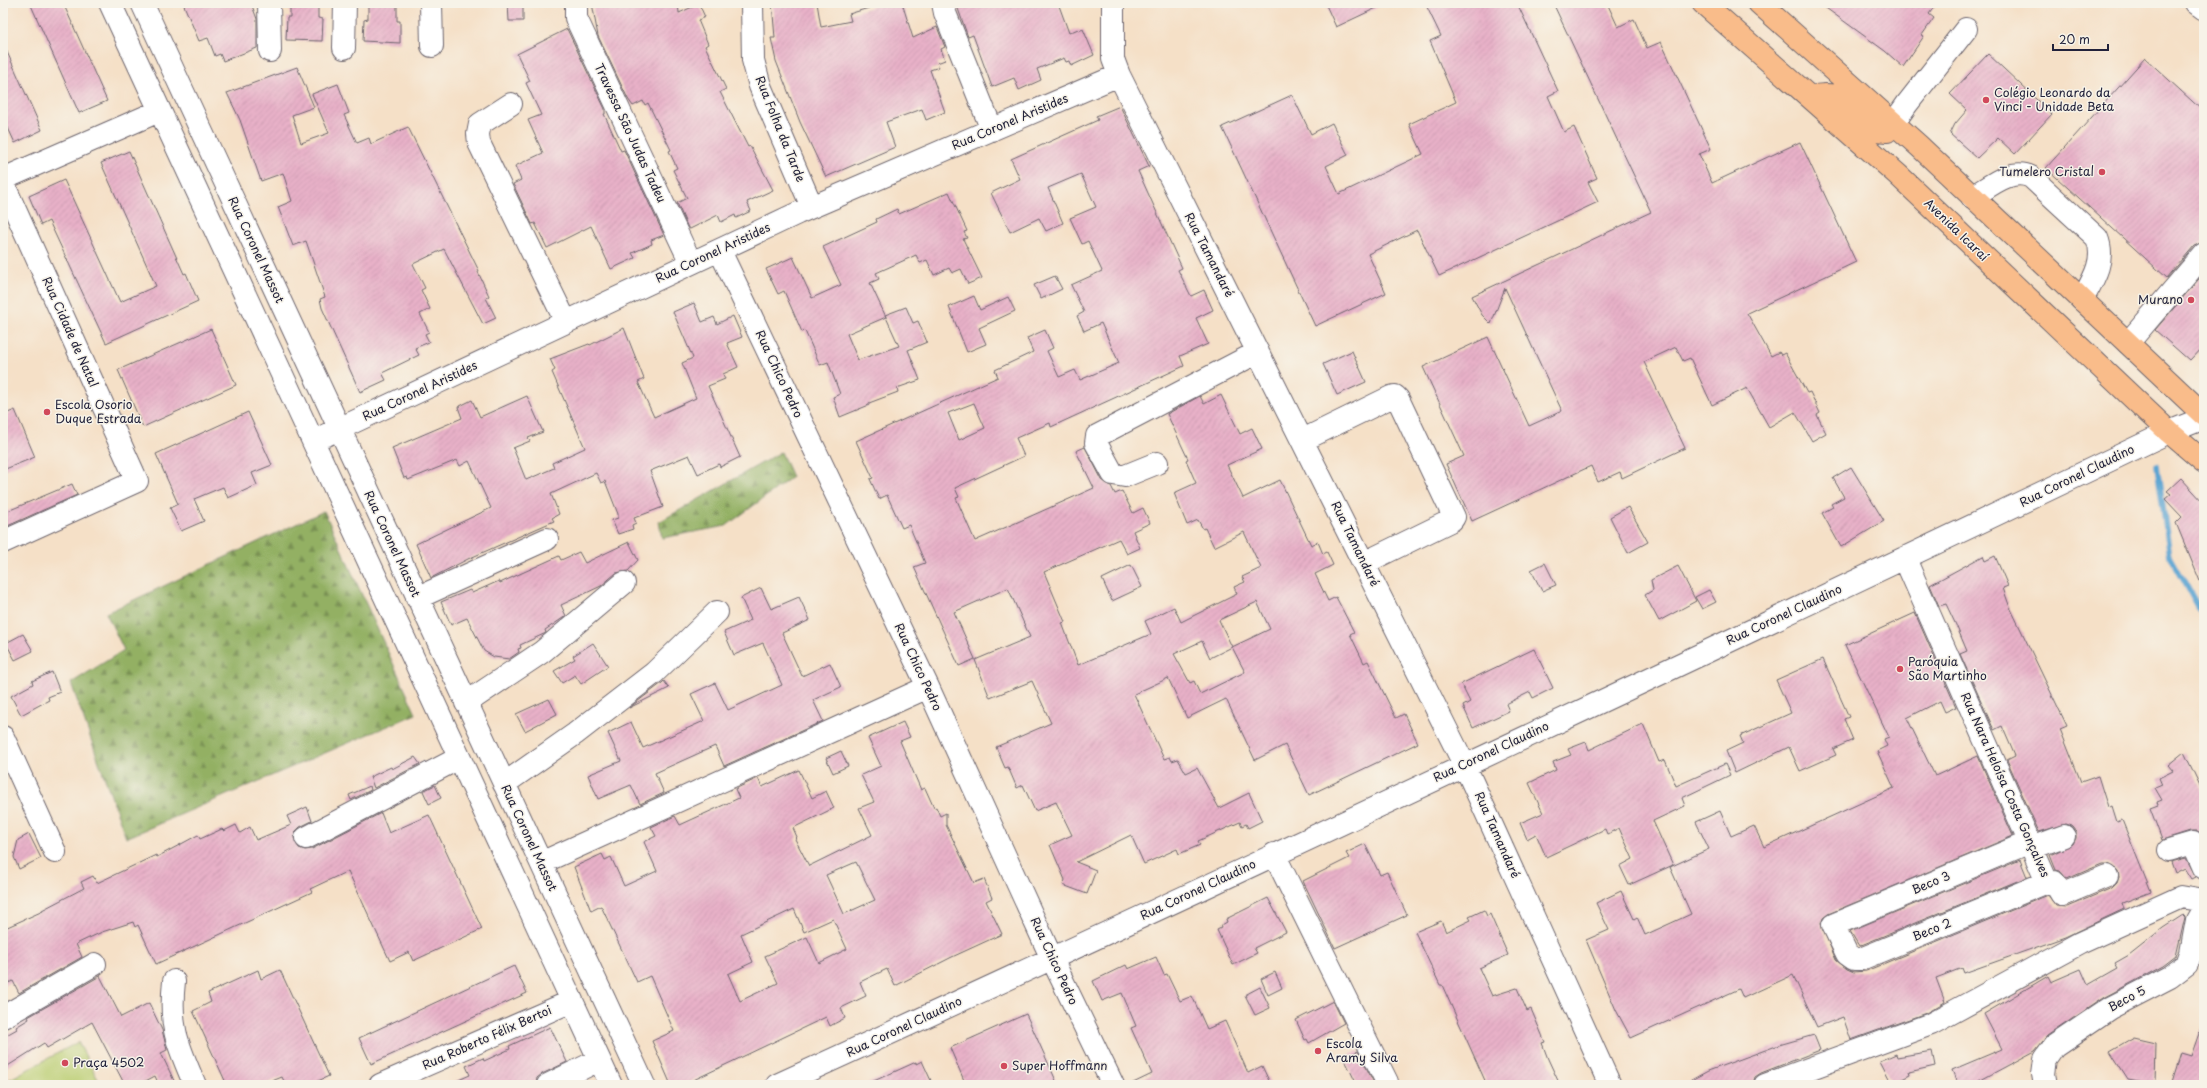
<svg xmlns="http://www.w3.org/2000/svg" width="2207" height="1088" viewBox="0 0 2207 1088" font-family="'Playpen Sans',sans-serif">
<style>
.green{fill:#bacd71;stroke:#6e7856}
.forest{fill:url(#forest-firs);stroke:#5a694f}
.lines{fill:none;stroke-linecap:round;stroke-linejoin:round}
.stream{stroke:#5ba4d2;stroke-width:5.5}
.building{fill:url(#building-hatch);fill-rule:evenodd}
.minor-casing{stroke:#6c646c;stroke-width:24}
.major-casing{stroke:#6c646c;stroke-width:24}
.minor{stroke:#fff;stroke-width:22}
.major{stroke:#f9bc8a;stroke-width:22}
.poi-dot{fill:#d1495b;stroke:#f7f3e8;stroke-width:1.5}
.labels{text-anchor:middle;stroke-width:3;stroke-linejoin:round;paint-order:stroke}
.poi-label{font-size:12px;fill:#22223b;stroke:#f7f3e8;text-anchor:start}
.street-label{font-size:12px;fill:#22223b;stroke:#f7f3e8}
</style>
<defs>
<pattern id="forest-firs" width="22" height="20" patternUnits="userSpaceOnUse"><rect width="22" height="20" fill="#93b063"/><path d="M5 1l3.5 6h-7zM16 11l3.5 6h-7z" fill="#788f53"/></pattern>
<pattern id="building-hatch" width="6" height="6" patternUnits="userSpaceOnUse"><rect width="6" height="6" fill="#e8b1c8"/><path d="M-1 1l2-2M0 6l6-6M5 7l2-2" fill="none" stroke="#c798ad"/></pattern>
</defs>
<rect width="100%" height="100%" fill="#f7f3e8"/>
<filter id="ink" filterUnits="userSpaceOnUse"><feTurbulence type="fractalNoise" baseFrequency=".025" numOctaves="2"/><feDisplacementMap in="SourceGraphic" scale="8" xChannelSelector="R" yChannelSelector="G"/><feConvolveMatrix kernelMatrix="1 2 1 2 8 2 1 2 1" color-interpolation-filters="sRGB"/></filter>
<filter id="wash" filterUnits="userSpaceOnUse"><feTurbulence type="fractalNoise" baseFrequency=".012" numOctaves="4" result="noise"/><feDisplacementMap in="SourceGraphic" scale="16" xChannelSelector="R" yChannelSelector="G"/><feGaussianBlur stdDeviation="0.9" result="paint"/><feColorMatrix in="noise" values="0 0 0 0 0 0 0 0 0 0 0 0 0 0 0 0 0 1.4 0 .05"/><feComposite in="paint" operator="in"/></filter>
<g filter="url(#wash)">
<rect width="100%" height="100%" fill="#f5e0c7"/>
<path class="green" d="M78,1042l23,43h-98v-2z"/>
<path class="forest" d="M781,452l11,25 -66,49 -64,12 -3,-16z
M324,511l92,203 -290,124 -55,-155 53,-33 -18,-37z"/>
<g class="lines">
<path class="stream" d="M2157,466l13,90 34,61"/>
</g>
<g id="blocks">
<path class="building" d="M30,3h33l44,98 -28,12z
M183,3h68l6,16v29l-34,13 -3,-7 -5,2 -7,-18 -9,3z
M290,3h28v15l5,1 -1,22 -36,-1 1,-23h3z
M368,3h29v18h3v22l-37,-2 1,-21 4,-1z
M508,3h15v18h-14z
M592,3h86l1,10 20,-9 6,13 -7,3 10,24 -3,2 21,43 -6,3 28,55 2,-1 23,44 -26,12 4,9 -15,7 -1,-3 -14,7 -3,-7 -28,14 -2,-1 -11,-25 10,-5 -14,-28 4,-2 -8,-17 2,-1 -23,-47 -3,2 -2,-4 -10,5 -5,-7 -30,-63z
M772,3h21v3l24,-3 4,24 30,-6 -2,-7 36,-11h17l11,35 24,-11 8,20 -4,2 4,11 -8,3 2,4 -9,3 15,42 -19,8 -4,-11 -36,13 9,25 -69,30 -26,-55 -24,-61 -5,-23h4z
M956,3h102l11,30 9,-4 1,2 4,-2 11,26 -23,11 -2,-5 -3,1 -2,-4 -27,11 4,11 -22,10 -5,-12 -22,9 -19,-52 -5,2z
M1325,3h62l-51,24z
M1425,3h92l41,88 -10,5 16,36 10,-5 23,51 -9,4 10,20 -159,74 -22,-46 -49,24 18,39 -71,33 -93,-199 70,-32 19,39 21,-11 16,32 -22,11 13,28 84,-40 -14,-30 47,-22 -26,-61 11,-5z
M1553,3h54l11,24 16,-8 13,29 14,-6 50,107 -12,5 13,29 88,-41 56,120 -109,51 24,43 8,-4 2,3 4,-2 22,40 3,-1 10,21 -3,2 9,18 -14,8 -17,-29 -26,15 -22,-39 -35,17 -22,-47 -7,3 -7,-14 -32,15 41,86 -63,30 -2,-6 -22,10 -7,-16 -119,55 -26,-57 18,-8 -41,-89 65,-30 41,89 33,-15 -57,-123 -14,36 -9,-9 -10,-19 179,-84z
M1819,3h118l-8,11 5,4 -12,17 2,1 -21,31 -18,-16z
M567,29l38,80v5h-1l17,37 3,-1 40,85 -13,5 1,4 -20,9 3,5 -24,11 -20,-43 -44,22 -12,-25 -3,1 -19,-40 8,-4 -6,-14 28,-13 -15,-33 13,-5 -15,-32 4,-2 -13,-27z
M3,43l39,87 -27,13 -12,-26z
M1988,54l64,60 -37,40 -17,-16 -21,20 -27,-24 5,-10 12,-14 -17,-16z
M2145,58l59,54v130l-10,4 -27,32 -121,-110z
M297,67l17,40 -22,8 9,28 28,-10 -17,-39 26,-10 11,29 -5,2 13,28 12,-5 2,6 37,-17 71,144 -1,1 11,24 -3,2 10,20 -13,6 -39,-75 -31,15 12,24 -4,2 9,19 -10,5 9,18 -4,2 4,8 -14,6 4,7 -37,18 4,7 -26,12 -38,-84 -2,-9 5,-2 -19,-56 -13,5 -15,-39 14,-6 -9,-28 -22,8 -21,-61 -13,-27z
M1120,106l29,60 -11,5 44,97 -4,2 13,26 13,-6 9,20 -17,8 12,26 -28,12 4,10 -133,61 -1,-4 -34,15 8,18 -69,32 4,9 -3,1 19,43 119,-53 -18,-37 9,-4 17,33 9,6 4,8 7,-3 11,22 10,-5 7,15 -17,8 7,17 -13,6 -8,-15 -75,33 21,50 -3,1 16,42 73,-31 -6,-13 29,-14 7,15 56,-28 -3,-7 11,-5 -3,-5 19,-9 -17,-36 -30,15 -9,-19 -2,1 -5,-9 -11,5 -13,-32 22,-10 -10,-23 2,-1 -21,-45 33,-18 4,8 17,-9 19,39 12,-6 10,21 -35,16 16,33 37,-18 31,65 7,-3 5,12 4,-2 6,13 -18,9 13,27 8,-4 18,35 -4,2 14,29 4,-2 28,57 8,-4 14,29 -109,52 -24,-50 -30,15 -29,-61 -39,19 -19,-40 -8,4 -26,12 30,65 6,-2 2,4 6,-2 8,14 11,-5 22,40 30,-15 13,28 -14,7 -2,-4 -4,2 -2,-4 -42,19 2,4 -21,9 -2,-5 -33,15 -13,-29 -55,27 20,8 -9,24 -24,-9 2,-5 -15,-35 22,-10 -16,-33 -21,9 -12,-26 -6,3 -9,-21 -3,1 -9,-21 55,-24 -19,-42 -42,17 -15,-38 55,-23 -22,-49 -54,24 21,47 -16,7 -45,-99 11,-4 -16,-38 -7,3 -15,-33 -8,4 -9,-20 3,-1 -17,-37 142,-64 -3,-7 38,-18 -6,-14 18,-8 8,18 -6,3 12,26 16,-7 5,10 39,-17 -18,-40 -17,8 -7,-15 7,-4 -13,-27 31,-14 -14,-30 -6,3 -12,-26 26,-11 -15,-33 -33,14 15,35 -17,8 -7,-13 -29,14 -19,-39 29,-14 -9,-20 87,-39 -2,-4zM974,403l11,25 -26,12 -11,-27zM1257,602l13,27 -38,18 13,25 -45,22 -6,-13 -4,2 -16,-29 28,-13 8,17 22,-11 -13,-27z
M129,151l55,123 2,-1 12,28 -92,42 -57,-122 -8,4 -12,-29 35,-16 56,122 36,-16 -55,-123z
M949,192l18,39 -3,1 3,6 -4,1 19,39 -14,6 -7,-15 -9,4 -3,-5 -15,7 -7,-15 -7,3 -4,-8 -40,18 3,6 -9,4 16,34 -39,17 11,26 41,-14 -14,-31 21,-8 7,16 5,-2 9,21 -19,8 12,30 -23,8 1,4 -29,11v2l-29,12 -7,-20 7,-3 -12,-32 -8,3 -15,-34 -3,1 -18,-41 -6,3 -12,-25 27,-12 19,41 29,-13 -18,-38 54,-25 -1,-3 21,-10 2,5z
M2204,273v73l-14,15 -35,-31z
M1055,276l7,13 -21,10 -7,-14z
M974,296l6,14 28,-13 7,14 -36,17 7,16 -19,8 -18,-45z
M694,303l8,19 12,-5 3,7 16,-8 9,21 -15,6 11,24 -15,7 2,5 -17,7 32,71 -20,10 -1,-3 -21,10 -9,-19 -39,16 13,36 -29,11 2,5 -4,2 1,4 -15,5 -6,-14 6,-2v-4l-13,-33 -4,2 -5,-10 -45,21 8,20 -7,4 2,3 -86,38 -37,19 -15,-34 75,-36 -22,-47 -9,5 -3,-6 -49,20 -1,-3 -3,1 -12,-30 70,-30 -4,-11 14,-7 8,17 47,-21 16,36 -15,6 2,3 -17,7 13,32 28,-12 -2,-5 33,-15 -33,-76 3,-2 -5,-11 39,-15 1,1 34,-17 20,51 -6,3 16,35 42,-19 -14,-35 11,-5 -20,-46z
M211,329l25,56 -93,42 -25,-57z
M1352,351l14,31 -29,13 -14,-31z
M15,410l20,47 -32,13v-55z
M248,412l24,53 -20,8 5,12 -29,13 -5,-11 -29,12 10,22 -23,10 -11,-23 8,-4 -22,-50z
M1851,467l33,54 -43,26 -19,-34 11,-6 -2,-3 13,-7 -11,-19z
M2181,478l23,25v88l-28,-68 6,-6 -17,-18 6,-5 -4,-3z
M72,484l5,11 -74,33v-15z
M1628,507l20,35 -20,11 -18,-36z
M629,542l9,18 -10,11 -12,2 -15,13 -40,19 5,11 -21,14 1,3 -26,12 1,3 -3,1 1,3 -10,7 -15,-2 -10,-6 -17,-33 -16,7 -10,-23 29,-12 2,3 27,-12 1,2 59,-27 2,4 18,-8 6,11z
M1983,556l2,5 10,-5 13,30 -5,2 6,17 58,121 -7,3 21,53 17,-6 10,32 4,-2 5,16 5,-2 29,72 -29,11 2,6 -59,28 -101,36 -2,-5 -26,10 9,24 -19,11 -75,27 -8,-23 -26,10 -24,-52 -50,23 -4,-9 -108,49 -15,-28 -30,-70 23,-10 -13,-27 25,-12 13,28 3,-2 8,18 46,-21 -21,-47 39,-18 -13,-27 24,-11 11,25 23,-10 10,21 130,-59 -17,-37 10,-5 -3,-7 5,-2 -44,-92 70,-32 41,94 -11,5 -5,-11 -33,17 28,58 43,-20 35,80 -185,78 -5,4 -2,6 15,36 11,9 7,3 12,-1 182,-76 8,11 11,1 45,-19 5,-5 2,-6 -1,-6 -9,-7h-7l-35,15 -7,-8 -4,-1 -6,-15 23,-11 3,-6v-7l-4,-5 -6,-2 -27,8 -32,-72 8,-4 -13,-30 -8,4 -34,-76 7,-3 -11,-26 -10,-21 -7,2 -9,-21z
M1545,563l11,22 -14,6 -11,-21z
M1131,565l11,22 -30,14 -10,-22z
M1678,566l18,35 -37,20 -14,-26 8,-5 -2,-10z
M761,588l10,21 28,-12 11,23 -28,13 20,43 28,-13 11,24 -28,13 10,21 -99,45 -9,-20 -60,27 9,20 -24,11 -9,-19 -33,14 -10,-24 33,-14 -13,-28 23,-11 12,26 61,-27 -13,-27 24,-11 13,27 54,-25 -19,-42 -29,12 -10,-23 27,-12 -10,-22z
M1709,590l7,12 -14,7 -7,-12z
M23,634l10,17 -18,9 -9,-17z
M593,643l15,23 -27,18 -6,-9 -13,8 -8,-12 21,-12 -2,-3z
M1534,649l19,39 -20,10 -3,-6 -24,12 3,7 -36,17 -10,-22 7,-4 -9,-18z
M1823,659l26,58 -5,2 9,21 -20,9 3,6 -36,16 -11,-24 -54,26 -9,-22 17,-8 -3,-7 51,-23 -15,-33z
M52,672l8,20 -12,5 1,3 -28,15 -10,-19 22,-12 -1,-3z
M664,681l5,7 -40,20 33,-25z
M549,699l8,15 -32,17 -9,-17z
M903,722l7,15 -10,4 21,49 4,-2 9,20 2,-1 4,9 6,-3v12l28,58 10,-4 8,19 -6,3 16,33 -50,23 -57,29 -8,-17 -27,13 6,14 -25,12 4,10 -15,8 -4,-9 -143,68h-12l-19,-44 22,-10 -24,-55 -13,6 -36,-76 -10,5 -17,-44 28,-13 3,6 6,-3 13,29 33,-15 -13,-29 12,-6 -5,-9 24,-11 5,9 59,-27 -4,-9 23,-11 4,9 37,-17 13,28 14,-7 8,17 -41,20 4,9 -2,2 14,27 63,-31 -13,-27 15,-6 -13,-27 20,-9 -13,-28zM856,862l19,38 -31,14 -18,-39zM794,909l10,23 29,-13 14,30 -28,14 -12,-26 -42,19 13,27 -38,18 -12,-27 25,-12 -12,-28z
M1643,724l16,38 6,-2 11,26 49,-22 5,11 -48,23 3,8 -32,15 20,44 -44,20 -9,-19 13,-7 -14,-31 -12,6 -2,-5 -59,28 -10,-23 -9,5 -7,-16 23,-10 -14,-30 27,-13 -3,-8 18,-7 -3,-6 18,-7 3,8z
M841,751l7,15 -15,7 -7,-15z
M2184,752l20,42v43l-8,-6h-6l-28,9 -12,-32 8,-3 -1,-3 5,-2 -7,-12 7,-3 -3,-7 14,-7 -5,-6z
M415,757l5,7 -46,24 -4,-11 21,-10 1,2z
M435,785l6,13 -12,6 -6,-13z
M370,786l1,4 -20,10 -2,-5z
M307,807l5,14 -12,6 -5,5 -1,6 5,10 6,2 7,-1 69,-36 8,20 40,-18 53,114 -69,32 -4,-9 -19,9 -42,-90 -38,18 2,3 -156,72 -18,-39 -3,2 -2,-5 -31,10 -26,12 6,13 -63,36 -6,-12 -10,4v-56l40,-18 -1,-1 42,-22 -3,-6 12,-6 4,7 59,-28 1,2 41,-22 2,4 22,-10 2,2 12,-6 4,8 10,-6 6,13 35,-15 -4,-9z
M29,834l12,24 -22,11 -5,-12 4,-17z
M1365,844l15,31 7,-3 20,43 -72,33 -32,-67 46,-23 -3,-5z
M2186,858l10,19 -4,2 -7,-11 -10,5 -4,-11z
M2020,860l7,17 -168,69 -9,-15z
M1268,898l18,34 -32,16 3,5 -24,12 -16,-35 4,-2 -1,-2 7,-4 -1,-3z
M1484,910l3,6 3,-2 18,41 -29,13 13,28 25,-8 10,23 4,-2 14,33 -3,1 6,16 12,26h-73l-45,-100h-2l-25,-53 26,-11 5,11 25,-12 -2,-3z
M2183,915l2,2 -9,39 -13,10 -60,32 -56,38 -12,15 -58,31 -7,3h-12l-6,-15 50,-21 -18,-35 64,-38 3,6 30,-13 7,16 30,-17 -3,-5 14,-8 34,-27z
M1156,957l8,18 3,-1 13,27 12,-5 15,33 18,-8 23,52 14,-7 9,19h-142l23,-11 -21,-46 5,-2 -14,-33 -20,8 -9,-20 33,-16 2,4z
M514,966l13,27 -156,71 -12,-26z
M258,970l3,9 19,-9 49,106 -20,9h-23l-4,-8 -20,8h-35l-34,-74 18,-9 -3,-9z
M1275,972l7,16 -14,7 -7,-16z
M100,976l21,41 28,-14 13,27 5,20 -6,3 15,32h-17l-4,-9 -17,9h-13l-33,-63 -45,26 -3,-5 -41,26v-32l14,-8 -1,-2 13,-8 -1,-2z
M1260,987l10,21 -15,7 -10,-20z
M1333,1001l11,22 -35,20 -2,-4 -2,1 -9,-20z
M1026,1014l32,71h-92l-16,-37z
M2202,1025h2v60h-33l10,-32 10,3z
M550,1027l17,35 -25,12 -5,4 -1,7h-5l-1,-3 -7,3h-76l23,-10 -4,-9 17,-8 1,3 26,-12 -1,-3z
M1814,1035l6,15 -59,23 -6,4 -2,7 -71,1 26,-14 71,-26z
M2134,1038l22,5 -1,42 -27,-5 -18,-28z
M1358,1051l17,34h-18l-13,-27z
M1932,1051l3,15 -26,6 1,3 -18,9 -12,-23 16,-7 1,3z
M922,1061l11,24h-68l51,-23v2z"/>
</g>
</g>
<g filter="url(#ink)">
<use href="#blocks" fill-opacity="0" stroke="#6c646c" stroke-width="1"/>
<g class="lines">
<defs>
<path id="minor" d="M110,3l501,1082
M142,3l502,1082
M269,3l1,48
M431,3l1,43
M576,3v15l115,245
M752,3l1,57 7,26 52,121
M943,3l2,10 47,117
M1113,3v56l6,16 345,689 146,321
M2196,3l8,6
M344,48l1,-45
M511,104l-31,20 -2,10 1,9 87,179
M1893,124l14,-20 59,-75
M3,179l156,-68
M3,183l134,298 -134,61
M1972,197c17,-10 39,-30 59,-20l66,61c9,22 -4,42 -15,62
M720,251l208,436 124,272 61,126
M2128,343l76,-89
M326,435l472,-222 321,-138
M1303,440l88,-43 4,-1 3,3 56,118 -2,3 -88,43
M1157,463l-32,13 -12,-2 -17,-31 1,-7 161,-84
M1905,559l142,323
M417,598l130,-59
M466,703l76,-51 82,-69
M3,737l52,115
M504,784l71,-50 79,-61 63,-61
M306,838l153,-80
M2030,842l-197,83 14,29 7,5h7l186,-77h7l8,13 45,-19
M2032,848l32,-12
M2169,850l24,-7 11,25
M1274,854l113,228
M541,863l387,-176
M174,981c-5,46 3,62 21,104
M3,1017l92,-53
M380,1085l192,-84
M548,1085l51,-25
M777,1085c466,-213 929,-432 1392,-653l35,-14
M1765,1085l166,-61 149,-81 101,-46 23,4
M2045,1085l-2,-11 2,-15 9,-13 56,-38 60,-31 17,-13 4,-11 6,-33 7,-12"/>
<path id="major" d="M1703,3l194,171 272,258 35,30
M1759,3l160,143 285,269
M1811,97c33,-9 43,12 64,33l12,1 6,-7"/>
</defs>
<use href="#minor" class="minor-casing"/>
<use href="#major" class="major-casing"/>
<use href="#minor" class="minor"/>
<use href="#major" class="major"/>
</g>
</g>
<g class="poi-dot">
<circle cx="1986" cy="100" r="4"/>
<circle cx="2102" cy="172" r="4"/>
<circle cx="2191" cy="300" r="4"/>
<circle cx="47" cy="412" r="4"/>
<circle cx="1900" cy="669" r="4"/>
<circle cx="1318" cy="1051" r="4"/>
<circle cx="65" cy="1063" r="4"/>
<circle cx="1004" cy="1066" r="4"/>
</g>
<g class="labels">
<g class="poi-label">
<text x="1994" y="97">Colégio Leonardo da<tspan x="1994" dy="14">Vinci - Unidade Beta</tspan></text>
<text x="2094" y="176" text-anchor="end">Tumelero Cristal</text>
<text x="2183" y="304" text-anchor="end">Murano</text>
<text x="55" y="409">Escola Osorio<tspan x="55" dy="14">Duque Estrada</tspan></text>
<text x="1908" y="666">Paróquia<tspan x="1908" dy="14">São Martinho</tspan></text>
<text x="1326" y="1048">Escola<tspan x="1326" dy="14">Aramy Silva</tspan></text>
<text x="73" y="1067">Praça 4502</text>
<text x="1012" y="1070">Super Hoffmann</text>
</g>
<g class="street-label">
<text transform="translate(1010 122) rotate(-23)" y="4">Rua Coronel Aristides</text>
<text transform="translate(780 129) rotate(68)" y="4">Rua Folha da Tarde</text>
<text transform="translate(630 133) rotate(65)" y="4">Travessa São Judas Tadeu</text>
<text transform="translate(1956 230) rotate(44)" y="4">Avenida Icaraí</text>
<text transform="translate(256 250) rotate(65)" y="4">Rua Coronel Massot</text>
<text transform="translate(713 253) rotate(-25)" y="4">Rua Coronel Aristides</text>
<text transform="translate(1209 255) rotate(63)" y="4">Rua Tamandaré</text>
<text transform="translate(70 332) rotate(66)" y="4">Rua Cidade de Natal</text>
<text transform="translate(779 374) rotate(65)" y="4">Rua Chico Pedro</text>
<text transform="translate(420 391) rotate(-25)" y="4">Rua Coronel Aristides</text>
<text transform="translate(2077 476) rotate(-26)" y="4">Rua Coronel Claudino</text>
<text transform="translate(392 544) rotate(65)" y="4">Rua Coronel Massot</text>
<text transform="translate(1355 544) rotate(64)" y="4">Rua Tamandaré</text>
<text transform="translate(1784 615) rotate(-25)" y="4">Rua Coronel Claudino</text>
<text transform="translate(918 667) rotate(65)" y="4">Rua Chico Pedro</text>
<text transform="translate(1491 752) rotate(-25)" y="4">Rua Coronel Claudino</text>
<text transform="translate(2005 785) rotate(66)" y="4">Rua Nara Heloísa Costa Gonçalves</text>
<text transform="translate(1497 835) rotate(66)" y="4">Rua Tamandaré</text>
<text transform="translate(529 838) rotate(65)" y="4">Rua Coronel Massot</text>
<text transform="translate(1931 883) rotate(-23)" y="4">Beco 3</text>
<text transform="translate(1198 890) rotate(-25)" y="4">Rua Coronel Claudino</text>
<text transform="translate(1932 930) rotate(-22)" y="4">Beco 2</text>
<text transform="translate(1054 961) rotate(65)" y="4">Rua Chico Pedro</text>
<text transform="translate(2127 999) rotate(-28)" y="4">Beco 5</text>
<text transform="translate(904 1027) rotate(-25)" y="4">Rua Coronel Claudino</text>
<text transform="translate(487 1038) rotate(-24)" y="4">Rua Roberto Félix Bertoi</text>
</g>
</g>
<rect width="2207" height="1088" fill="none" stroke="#f7f3e8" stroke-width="16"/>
<path d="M2053 44v6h55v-6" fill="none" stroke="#22223b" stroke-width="2"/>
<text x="2059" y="44" font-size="12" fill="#22223b" stroke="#f7f3e8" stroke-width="3" paint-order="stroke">20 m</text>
</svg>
